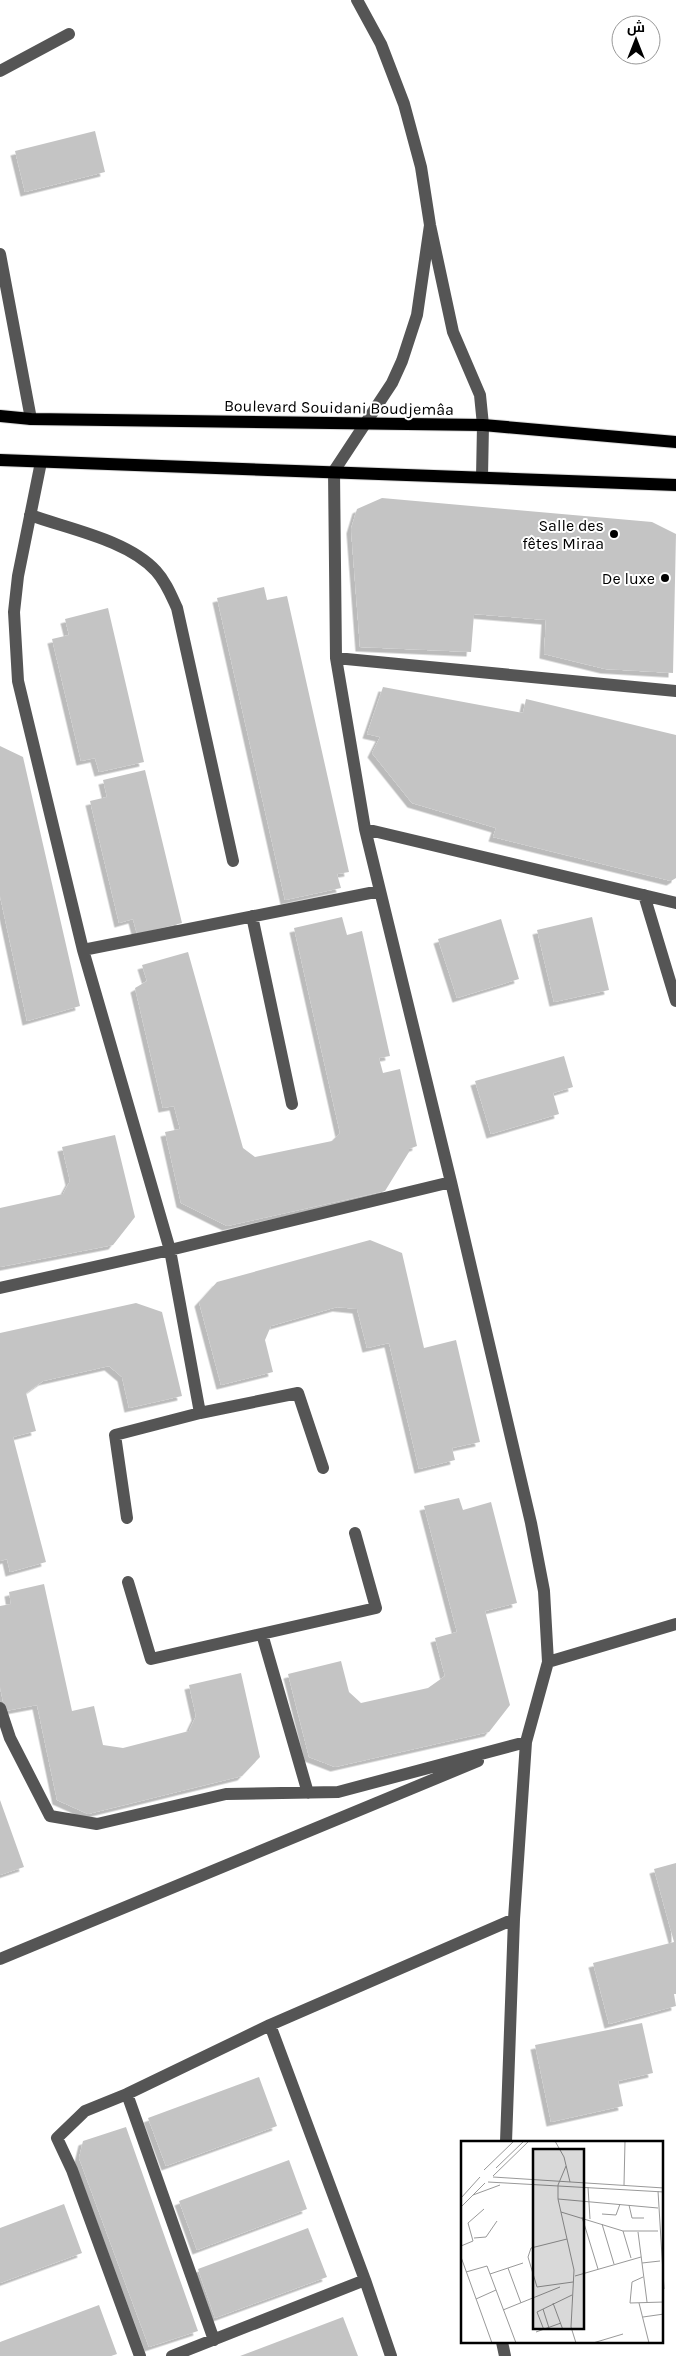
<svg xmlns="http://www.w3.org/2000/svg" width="676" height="2356" viewBox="0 0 676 2356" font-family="Karla,Cairo,sans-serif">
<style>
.building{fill:#c4c4c4;filter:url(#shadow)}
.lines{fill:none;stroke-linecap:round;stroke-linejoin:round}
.major-casing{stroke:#dbdbdb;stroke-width:14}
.minor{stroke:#555;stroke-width:12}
.major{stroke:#000;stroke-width:12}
.poi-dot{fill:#000;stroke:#fff;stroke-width:2}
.labels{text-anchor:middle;stroke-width:4;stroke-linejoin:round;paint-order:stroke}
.street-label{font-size:16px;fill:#000;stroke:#fff}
.poi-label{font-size:16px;fill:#000;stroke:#fff;text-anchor:end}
.inset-road{fill:none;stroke:#999;stroke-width:1}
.view{fill:#000;fill-opacity:0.15;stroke:#000;stroke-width:2.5}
.inset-edge{fill:none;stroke:#000;stroke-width:2.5}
</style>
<defs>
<filter id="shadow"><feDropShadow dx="-4.5" dy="4.5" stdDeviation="0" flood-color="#0004"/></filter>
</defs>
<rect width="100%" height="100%" fill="#fff"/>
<path class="building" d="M95,131l10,41 -80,20 -10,-41z
M382,498l270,24 24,12 -3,139 -68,-4 -61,-15 2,-34 -72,-6 -3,38 -111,-5 -9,-118 6,-20z
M264,587l3,13 20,-4 62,276 -12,2 4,14 -56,12 -68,-302z
M108,608l36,154 -45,10 -4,-14 -14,3 -29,-122 17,-4 -4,-16z
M383,687l140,26 3,-14 150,36v143l-5,3 -178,-44 3,-9 -84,-25 -40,-50 8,-16 -13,-3z
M0,746l23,11 57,249 -53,15 -27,-125z
M145,770l37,153 -45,11 -4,-15 -14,4 -29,-122 17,-4 -4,-17z
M342,917l5,18 15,-4 28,125 -11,2 4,15 17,-4 17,77 -8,3v3l-24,39 -158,35 -46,-23 -16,-71 15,-3 -6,-23 -11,2 -28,-120 12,-7 -5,-16 46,-13 55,196 12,9 77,-16 8,-8 -46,-205z
M592,917l17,73 -55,12 -17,-72z
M501,919l18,60 -62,19 -19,-59z
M564,1056l9,31 -20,6 6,21 -68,20 -16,-53z
M115,1135l20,82 -22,28 -113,22v-59l63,-14 7,-13 -8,-34z
M370,1240l32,13 22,95 32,-8 24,102 -28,6 3,12 -36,9 -30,-126 -22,5 -10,-39 -20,-2 -66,19 -6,14 8,32 -52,13 -22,-83 18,-20z
M136,1303l26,9 20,84 -53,12 -7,-31 -13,-11 -66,15 -17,12 10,38 -23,6 33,125 -36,10 -3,-13 -7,2v-228z
M459,1498l4,12 28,-8 26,101 -32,8 25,94 -21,27 -154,35 -26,-10 -21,-83 53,-13 8,31 12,11 67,-15 17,-12 -10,-38 22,-6 -33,-126z
M44,1584l28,127 22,-5 9,39 20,3 66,-17 7,-15 -7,-31 52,-12 19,84 -18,19 -154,38 -31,-14 -20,-95 -32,6 -5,-24v-81l11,-2 -2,-12z
M0,1800l24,67 -24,8z
M676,1863v131h-2l2,12 -67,18 -16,-61 81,-21 -20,-73z
M642,2023l11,50 -35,8 5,25 -72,16 -16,-77z
M259,2077l18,49 -111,40 -18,-48z
M126,2127l72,204 -49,16 -70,-189 4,-17z
M289,2160l18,49 -110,41 -18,-49z
M64,2204l18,49 -82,30v-55z
M308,2228l19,49 -112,41 -17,-49z
M99,2305l18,49 -6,2h-111v-14z
M343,2317l15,39h-118z"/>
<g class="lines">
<defs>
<path id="major" d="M0,416l31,3 452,6 193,17
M0,460l676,25"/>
</defs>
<use href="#major" class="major-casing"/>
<path class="minor" d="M357,0l24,44 23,60 17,63 9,58 23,107 27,63 3,30 -1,52
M0,71l69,-37
M430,225l-13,90 -15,46 -10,22 -58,88 2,187 29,171 86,353 80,341 13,68 4,71 -22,80 -12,177 -8,223
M0,254l31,165
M41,462l-23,114 -4,36 4,69 65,269 87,300 30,163
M30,515c39,14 98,25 126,56 10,11 15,24 21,37l56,253
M336,658l340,33
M365,829l311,74
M644,895l32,106
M252,916l40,188
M83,950l297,-59
M0,1288l170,-38 281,-68
M127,1518l-12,-83 85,-22 98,-20 25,75
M128,1582l23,77 225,-51 -21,-75
M262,1634l46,159
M548,1662l128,-38
M0,1708l10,30 40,78 47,8 129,-30 112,-2 188,-50
M0,1959l478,-198
M270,2025l95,255 26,76
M127,2094l87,246
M502,2342l3,14
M140,2356l-68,-186 -15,-32 28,-27 42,-17 143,-69 244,-106
M172,2356l193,-76"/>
<use href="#major" class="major"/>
</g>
<g class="poi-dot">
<circle cx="614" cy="534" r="5"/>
<circle cx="665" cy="578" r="5"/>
</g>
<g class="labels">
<g class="street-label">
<text transform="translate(339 407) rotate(1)" y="6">Boulevard Souidani Boudjemâa</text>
</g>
<g class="poi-label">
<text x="604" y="531">Salle des<tspan x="604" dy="18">fêtes Miraa</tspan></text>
<text x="655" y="584">De luxe</text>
</g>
</g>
<g transform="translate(461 2141)">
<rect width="202" height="202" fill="#fff"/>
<path class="inset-road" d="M94,0l9,16 6,25M105,25l-8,19v14l16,71 -3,57 5,16M35,27l28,-27M23,29l30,-29M32,35l36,-35M32,36l171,11M27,41l176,10M163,44l1,-44M127,46l2,32M197,50l6,98M12,54l27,-10M0,57l19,-21M97,58l100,9M168,64l3,13h12M0,66l24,-24M100,71l62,19h35M141,73l14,1 4,-11M121,76l16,52M141,83l12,40M162,90l8,27M177,91l9,70M13,97l12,-1 11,-16M106,98l-36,9 -3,9 9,30 36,-5M0,105l12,-5 -5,-18 16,-14M0,116l31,86M181,122l18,-2M47,127l13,35M5,131l21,-6 29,77M29,133l33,-11M114,135l66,-19M182,136l-11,5 -2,21 34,-1M15,158l20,-9M92,162l10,27M178,162l10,40M82,168l6,19M42,169l57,-23M182,176l21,-3M83,189l-7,-18 35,-17M75,191l25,-9M132,202l30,-9"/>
<path class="view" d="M72,8h51v180h-51z"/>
<rect width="202" height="202" class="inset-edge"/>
</g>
<g transform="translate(636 40)"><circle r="24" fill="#ffffff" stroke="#999999"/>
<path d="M0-4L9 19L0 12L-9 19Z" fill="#000000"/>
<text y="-8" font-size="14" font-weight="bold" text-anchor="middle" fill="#000000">ش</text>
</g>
</svg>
